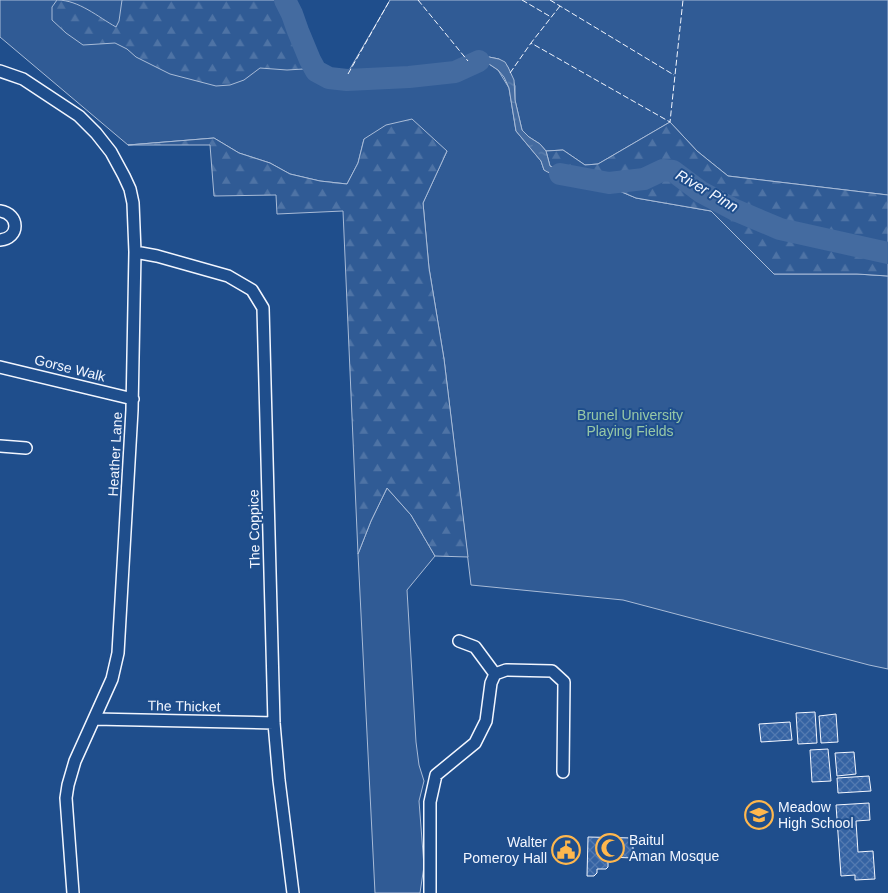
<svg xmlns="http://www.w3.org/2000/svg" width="888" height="893" viewBox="0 0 888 893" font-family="Arial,sans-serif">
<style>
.built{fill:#305b95;stroke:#a8bbd7}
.forest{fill:url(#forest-firs);stroke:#a8bbd7}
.water{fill:url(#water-ripples);stroke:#a8bbd7}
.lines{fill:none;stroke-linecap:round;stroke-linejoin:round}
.river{stroke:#446ba0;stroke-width:22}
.building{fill:url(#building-cross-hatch);stroke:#f2f6ff}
.minor-casing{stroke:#f2f6ff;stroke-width:14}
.minor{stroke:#1f4e8c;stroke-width:11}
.fence{stroke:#f2f6ff;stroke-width:1;stroke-dasharray:6 2.5;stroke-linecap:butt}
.labels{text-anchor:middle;stroke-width:4;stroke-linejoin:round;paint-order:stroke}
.street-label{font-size:14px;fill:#f2f6ff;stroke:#1f4e8c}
.park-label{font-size:14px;fill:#97c8a6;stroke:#1f4e8c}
.poi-label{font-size:14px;fill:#f2f6ff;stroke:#1f4e8c;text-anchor:start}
.water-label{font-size:15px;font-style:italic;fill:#f2f6ff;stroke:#1f4e8c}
</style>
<defs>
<pattern id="forest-firs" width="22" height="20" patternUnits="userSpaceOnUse" patternTransform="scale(1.25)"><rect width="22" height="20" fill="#305b95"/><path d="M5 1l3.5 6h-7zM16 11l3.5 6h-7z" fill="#4e73a5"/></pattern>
<pattern id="water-ripples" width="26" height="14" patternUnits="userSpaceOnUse" patternTransform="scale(1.25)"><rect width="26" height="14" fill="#446ba0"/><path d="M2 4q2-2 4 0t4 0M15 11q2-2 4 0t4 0" fill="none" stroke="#5f81ae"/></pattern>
<pattern id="building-cross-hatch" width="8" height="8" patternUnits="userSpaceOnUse" patternTransform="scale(1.25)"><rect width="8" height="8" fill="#3563a3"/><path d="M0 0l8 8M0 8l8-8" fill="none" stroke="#537ab1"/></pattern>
</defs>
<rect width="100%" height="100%" fill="#1f4e8c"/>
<path class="built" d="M0,0h288l32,68 13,6h14l43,-74h498v195l-160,-19 -31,-25 -27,-29 -72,42 -13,1 -22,-15 -17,1 -6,-7 -11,-7 -7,-7 -7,-30v-14l-3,-8 -4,-11 -9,-8 -15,-3 -36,16 12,3 22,-12 7,1 9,6 11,18 7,43 25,30 3,9 31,11 16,-2 45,19 75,13 63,63h83l31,2v393l-19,-4 -246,-65 -152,-15 -27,-226 -15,-91 -6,-65 24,-52 -83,-12 -6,24 -11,21 -27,-3 -30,-7 -20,-11 -31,-10 -25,-15 -86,7 -128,-108z
M387,488l24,27 24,41 -28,34 9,152 3,23 5,16 -5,20 5,65 -4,27h-45l-17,-339 13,-33z"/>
<path class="forest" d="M57,0c22,0 41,17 59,27l3,-6 3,-21h166l32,68 -33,2 -27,-2 -16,12 -14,5 -14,1 -46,-12 -34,-17 -9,-8 -12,-6 -32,2 -17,-12 -14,-13v-13z
M412,119l35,32 -24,52 6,65 15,91 24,198 -33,-1 -24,-41 -24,-27 -16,33 -13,33 -15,-343 -66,3 -1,-19 -62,1 -4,-51h-82l86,-7 25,15 31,10 20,11 30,7 27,3 11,-21 6,-24 22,-14z
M670,122l27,29 31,25 160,19v81l-31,-2h-83l-63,-63 -75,-13 -45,-19 -17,-6h-10l-14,-7 -4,-15 17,-1 22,15 13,-1z"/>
<path class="water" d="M484,56l15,3 6,3 3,5 6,13 1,20 7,30 7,7 11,7 6,7 4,15 14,7h10l17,6c-24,3 -26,3 -47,-9l-3,-9 -25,-30 -7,-43 -5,-11 -6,-7 -9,-6 -7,-1 -22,12 -13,-3z"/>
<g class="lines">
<path class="river" d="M285,0l7,14 6,17 12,29 6,11 13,7 18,2 62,-3 46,-5 24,-11
M560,174l49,9 35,-4 19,-9 10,1 28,21 34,18 45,19 108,24"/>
</g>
<path class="building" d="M815,712l2,31 -19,1 -2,-31z
M836,714l2,28 -17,1 -2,-27z
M790,722l2,18 -31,2 -2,-18z
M828,749l3,32 -19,1 -2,-32z
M854,752l2,22 -19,2 -2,-23z
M869,776l2,15 -33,2 -1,-15z
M869,803l1,17 -14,1 2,31 15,-1 2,28 -20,1v-5l-14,1 -5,-71z
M588,837l45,1v20l-25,-1v10l-2,2h-9v4l-3,3h-7z"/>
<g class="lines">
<defs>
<path id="minor" d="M0,71l23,8 56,37 17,17 15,19 13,24 6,13 3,14 2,49 -3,158 -14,243 -6,26 -37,82 -7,24 -2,13 7,95
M0,211c20,3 20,27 0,29
M135,252l22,4 71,20 24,14 11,18 11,415 5,57 14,113
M0,367l133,32
M0,446l26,2
M459,641l16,6 20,27
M95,719l179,4
M430,893v-91l6,-27 39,-32 11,-22 5,-38 4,-9 11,-4 46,1 12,11 -1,90"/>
</defs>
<use href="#minor" class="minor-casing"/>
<use href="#minor" class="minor"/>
<path class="fence" d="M418,0l50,61
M522,0l29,17
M550,0l124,75
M560,6l-29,37 139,79 13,-122
M510,73l21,-30
M348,74l42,-74"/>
</g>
<defs>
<symbol id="school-ring" viewBox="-11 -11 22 22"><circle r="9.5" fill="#1f4e8c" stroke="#ffb74d" stroke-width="1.5"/><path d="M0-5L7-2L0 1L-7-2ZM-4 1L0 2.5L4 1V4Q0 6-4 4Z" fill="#ffb74d"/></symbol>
<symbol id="mosque-ring" viewBox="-11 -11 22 22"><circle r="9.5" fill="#1f4e8c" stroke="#ffb74d" stroke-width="1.5"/><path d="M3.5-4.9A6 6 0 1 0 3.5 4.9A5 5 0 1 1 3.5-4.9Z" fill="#ffb74d"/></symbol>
<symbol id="civic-ring" viewBox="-11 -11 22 22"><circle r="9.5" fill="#1f4e8c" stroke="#ffb74d" stroke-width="1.5"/><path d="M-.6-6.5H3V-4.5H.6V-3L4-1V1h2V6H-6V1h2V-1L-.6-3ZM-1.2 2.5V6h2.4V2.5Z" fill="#ffb74d"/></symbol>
</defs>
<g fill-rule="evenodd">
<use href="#school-ring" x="743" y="799" width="32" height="32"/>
<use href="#mosque-ring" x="594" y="832" width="32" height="32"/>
<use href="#civic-ring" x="550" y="834" width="32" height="32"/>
</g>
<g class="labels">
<g class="street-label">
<text transform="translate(70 368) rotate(14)" y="5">Gorse Walk</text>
<text transform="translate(115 454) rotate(-87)" y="5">Heather Lane</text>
<text transform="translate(254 529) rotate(-91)" y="5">The Coppice</text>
<text transform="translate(184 706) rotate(1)" y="5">The Thicket</text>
</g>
<g class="park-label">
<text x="630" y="420">Brunel University<tspan x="630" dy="16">Playing Fields</tspan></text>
</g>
<g class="poi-label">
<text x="778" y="812">Meadow<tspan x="778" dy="16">High School</tspan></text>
<text x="629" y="845">Baitul<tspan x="629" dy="16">Aman Mosque</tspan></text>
<text x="547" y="847" text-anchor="end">Walter<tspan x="547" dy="16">Pomeroy Hall</tspan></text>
</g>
<g class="water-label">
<text transform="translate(707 191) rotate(30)" y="5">River Pinn</text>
</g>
</g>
</svg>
